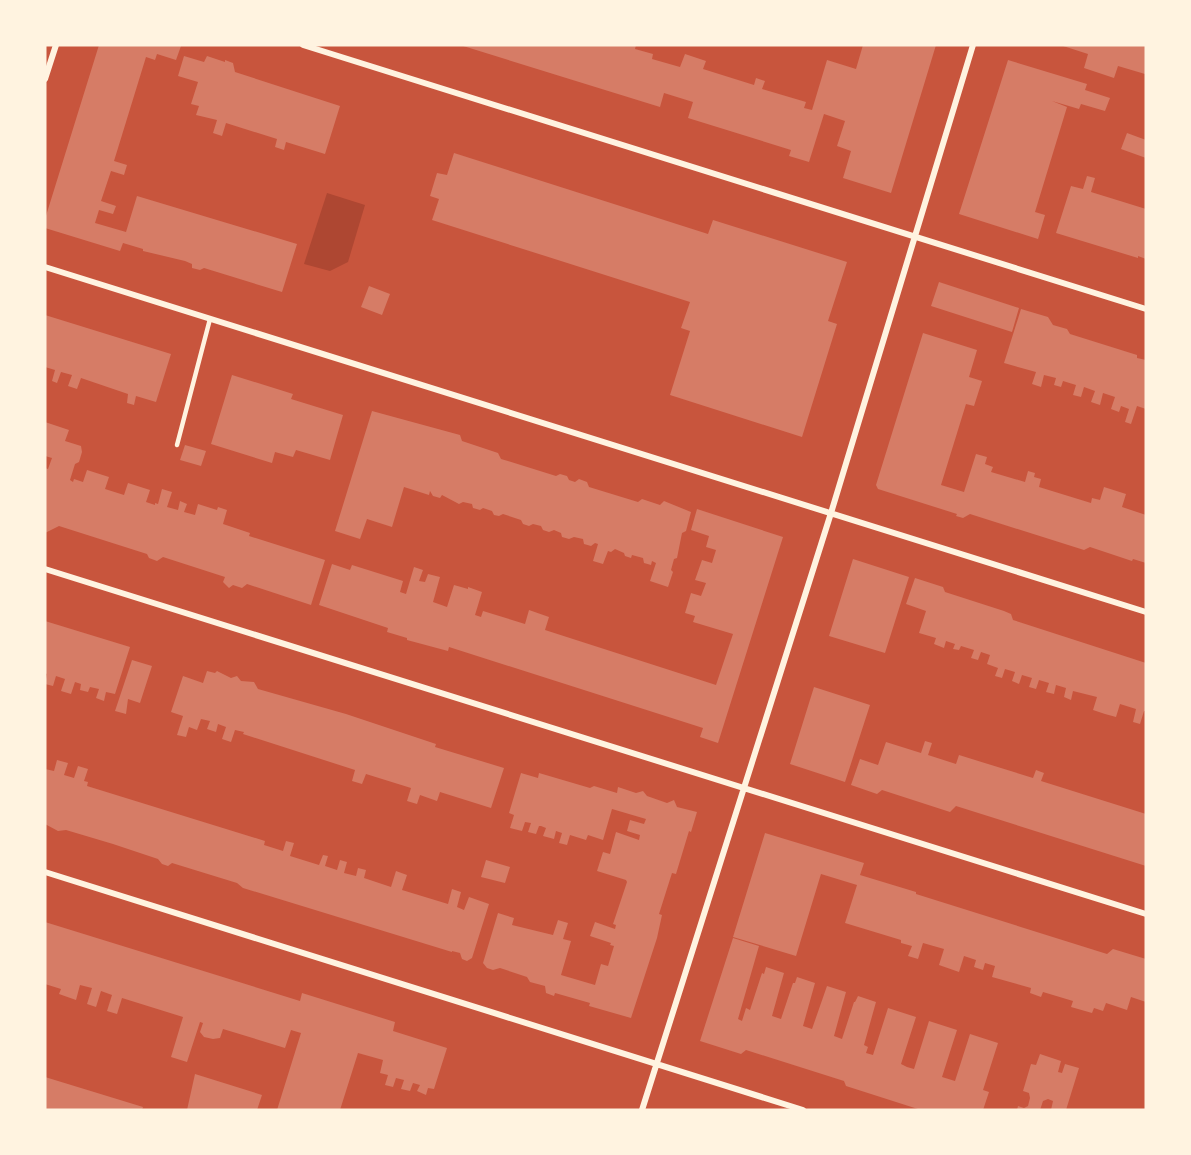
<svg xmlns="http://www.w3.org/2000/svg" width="1191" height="1155" viewBox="0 0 1191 1155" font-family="Lato,sans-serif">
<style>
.green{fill:#ae4732}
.building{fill:#d67c66}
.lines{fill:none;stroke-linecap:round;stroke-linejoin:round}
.service{stroke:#fff3e0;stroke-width:4.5}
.minor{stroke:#fff3e0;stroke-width:6}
</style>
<rect width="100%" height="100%" fill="#c8553d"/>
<path class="green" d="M327,193l38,12 -17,57 -18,9 -26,-7z"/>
<path class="building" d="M99,45l82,1 -5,14 -19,-6 -2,6 -9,-3 -32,104 13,4 -3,10 -13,-4 -10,30 15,5 -3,8 -14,-4 -4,13 31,9 11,-36 160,48 -15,48 -78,-24 -4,2 -8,-2v-4l-7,-3 -42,-10v-2l-20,-6 -3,8 -75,-23v-9z
M460,45h176l-1,4 18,5 -1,5 28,8 5,-13 21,7 -3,8 51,16 2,-7 9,3 -3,8 44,13 -2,6 8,2 15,-50 29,9 7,-24h73l-45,148 -48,-15 8,-27 -14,-5 8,-25 -21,-7 -15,48 -20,-6 2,-6 -103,-32 5,-16 -29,-9 -4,14z
M1060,45h86l-1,29 -27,-8 -4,12 -30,-10 4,-14z
M184,56l20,6 3,-6 18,6v-2l8,3 2,9 105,34 -15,48 -39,-12 -2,8 -9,-3 2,-8 -51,-16 -4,13 -9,-3 4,-13 -21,-5 3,-9 -8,-2 7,-22 -20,-6z
M1008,60l79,24 -2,6 25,8 -5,13 -24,-7 -2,5 -27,-8 15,6 -32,105 10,3 -7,24 -79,-25z
M1127,133l19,7v18l-25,-9z
M454,153l254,81 5,-14 134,42 -19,59 9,3 -35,113 -132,-42 20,-64 -9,-3 9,-26 -258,-82 7,-21 -9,-3 7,-23 10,2z
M1087,176l8,2 -4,14 55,17v50l-8,-3v2l-82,-25 15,-47 12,3z
M939,282l80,26 -7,24 -81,-26z
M369,286l21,8 -8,21 -21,-8z
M1021,309l27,8 5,8 14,4 3,5 67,21v3l9,2v49l-9,-3 -6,18 -6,-2 4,-13 -8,-3 -2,6 -8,-3 4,-12 -12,-4 -3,12 -9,-3 4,-11 -11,-4 -3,10 -8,-2 3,-10 -13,-4 -2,6 -7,-2 2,-7 -12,-3 -3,12 -9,-3 4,-12 -32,-9z
M45,315l126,39 -15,48 -20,-6 -2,9 -7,-2 1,-9 -47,-16 -4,11 -9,-3 4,-11 -11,-3 -4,11 -5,-2 3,-11 -10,-3z
M923,333l54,17 -8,27 13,4 -8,25 -8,-2 -25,81 23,7 12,-38 11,3 -2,7 8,3 -2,5 34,10 3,-11 7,2 -1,4 7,2 -2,8 52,16 1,-5 8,2 4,-13 22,7 -4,13 24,8v48l-13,-4 -1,2 -42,-14 -6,3 -114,-36 -7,4 -7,-2 1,-2 -79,-25 -2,-4z
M232,375l61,19 -2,5 52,16 -13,45 -34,-10 -3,7 -18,-5 -3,11 -61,-19z
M372,411l88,24 2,6 36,12 3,6 7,2 48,15 4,-2 7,2 2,4 6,2 4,-3 8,3 2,5 49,15 4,-3 18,6 4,-4 27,11 -5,19 -4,2 -5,25 -3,1 -3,11 2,2 -5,15 -18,-6 6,-18 -4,-2 -1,4 -7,-2 -1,-5 -11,-3 -1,3 -6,-2 -1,-3 -9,-4 -4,3 -3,-1 -5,13 -10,-3 5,-17 -3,-1 -4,3 -7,-2 -1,-5 -9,-2 -5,2 -7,-2 -1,-4 -7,-3 -5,2 -6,-2 -2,-4 -8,-2 -4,2 -6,-2 -2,-4 -18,-6 -4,2 -5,-1 -2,-4 -9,-3 -3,2 -7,-2 -1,-4 -9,-2 -4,2 -17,-9 -2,3 -7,-2 -3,-5 -1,4 -25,-8 -12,40 -25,-8 -7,20 -25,-8z
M45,422l24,8 -4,11 16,5 1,6 -3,10 -4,2 -5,16 3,2 1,-3 9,3 4,-12 22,7 -4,12 19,6 4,-12 22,7 -4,12 9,3v-2l3,1 4,-15 10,3 -5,15 11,3 2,-9 7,3 -3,8 11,3 3,-11 19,6 1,-3 9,3 -4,14 27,9 -1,3 76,24 -14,45 -64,-21 -5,4 -9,-3 -4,3 -6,-6 2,-5 -62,-20 -6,4 -8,-3 -2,-4 -88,-28 -14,7v-65l3,1 4,-11 -7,-2z
M185,445l21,6 -5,15 -21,-6z
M697,509l86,28 -65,206 -18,-6 3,-9 -254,-81 -1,4 -41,-11v-2l-20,-6 1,-4 -69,-23 13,-41 18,6 2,-5 51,16 -3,11 6,2 8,-27 9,3 -4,11 6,1 3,-8 12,3 -7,25 14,5 7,-22 14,4v-2l14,5 -7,23 6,2 2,-6 42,13 4,-14 20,7 -4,13 171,55 17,-51 -40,-12 2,-6 -10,-3 6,-20 10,3 5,-13 -11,-3 7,-20 10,3 4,-13 -10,-3 3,-11 -18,-6z
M853,559l56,18 -24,76 -56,-17z
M915,578l28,9 2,5 59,19 7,3 2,6 133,43v48h-2l-4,13 -7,-2 3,-13 -16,-5 -4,13 -11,-3 -12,-4 4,-13 -24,-6 -2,9 -7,-3 2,-9 -10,-3 -2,9 -8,-2 3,-9 -10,-3 -3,9 -7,-2 3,-9 -10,-3 -3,9 -7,-3 3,-9 -10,-3 -3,9 -7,-2 3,-8 -11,-4 3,-9 -9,-3 -3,8 -7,-2 3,-8 -13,-4 -2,4 -6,-1 2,-5 -9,-3 -2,7 -10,-4 2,-6 -17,-5 7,-22 -20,-7z
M45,621l85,26 -15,47 -9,-2 -2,9 -8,-3 3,-9 -9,-2 -2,5 -8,-2 1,-6 -6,-2 -4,12 -10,-3 4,-12 -9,-3 -3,10 -8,-2 2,-10 -2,-1z
M132,660l20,6 -12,37 -12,-4 -2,15 -11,-3z
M207,671l8,2 2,-2 14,7 6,-2 4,5 13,1 4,7 88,25 90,30 -1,3 69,21 -13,40 -51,-16 -3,9 -17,-6 -3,9 -10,-3 4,-13 -45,-14 -4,10 -10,-3 3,-11 -112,-36 1,-2 -9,-2 -4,12 -9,-3 4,-12 -8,-3 -2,8 -9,-3 3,-8 -9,-2 -4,11 -8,-3 -3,10 -9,-2 6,-19 -12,-4 12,-36 20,7z
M814,687l56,18 -25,77 -55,-18z
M925,741l7,2 -4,12 28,9 3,-9 74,23 3,-8 8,3 -3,8 105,33v52l-190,-60 -6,6 -68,-22 -5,4 -26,-9 9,-26 18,6 8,-23 35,11z
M57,760l11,3 -4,12 10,3 4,-12 10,3 -4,12 4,1 -1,4 178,55 -1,4 19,6 3,-10 8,2 -4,13 29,9 4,-10 5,1 -3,10 12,4 3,-10 7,2 -3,11 12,3 2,-8 8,2 -2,8 27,9 5,-16 11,4 -5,15 46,14 4,-15 9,3 -4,15 7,3 5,-13 20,7 -17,54 -5,3 -5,-2 -2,-6 -8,-2v1l-209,-64 -6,-5 -65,-20 -4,3 -6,-2 -4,-5 -45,-15 -47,-14 -8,1 -13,-7v-55l9,2z
M521,773l17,5 1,-5 51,15 4,-2 23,7 1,-6 18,6 7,-2 4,5 20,7 7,-3 3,7 20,5 -6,20 -2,-1 -13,43 -4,-1 -13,41 3,1 -5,23 -26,80 -42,-12 1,-3 -35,-10 -1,3 -8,-3 -1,-7 -15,-4 -3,-5 -27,-9 -7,2 -6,-2 -4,-5 15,-50 16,5 -2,7 41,10 5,-15 10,3 -5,16 8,2 -10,34 34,10 6,-21 7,2 6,-20 -4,-1 1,-2 -21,-7 5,-14 20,7 1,-4 -3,-1 14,-42 -1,-2 -29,-9 6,-19 7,2 6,-22 23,8 1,-5 -13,-4 3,-11 14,4 2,-5 -34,-10 -9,31 -15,-5 -2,5 -16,-5 -3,10 -8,-2 3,-10 -6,-2 -2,8 -11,-3 3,-8 -5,-2h-2l-3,8 -8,-2 3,-9 -6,-1 -3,9 -12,-3 4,-13 -5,-2z
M765,833l99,30 -4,12 56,17v2l191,60 6,-5 33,10v43l-15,-5 -4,13 -21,-7 -3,8 -9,-3 -2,5 -21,-6 2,-6 -30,-9 -2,5 -11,-4 1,-5 -39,-11 3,-11 -10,-3 -2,7 -9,-3 2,-7 -12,-4 -5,16 -20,-7 5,-16 -21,-6 -5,16 -10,-3 4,-10 -11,-3v-3l-56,-17 12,-38 -36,-11 -25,82 -63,-19z
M486,860l24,7 -5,16 -24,-6z
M45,922l255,79 2,-8 93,29 -2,9 54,17 -13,41 -6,-1 -2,7 -9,-4 3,-6 -7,-2 -3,8 -9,-2 3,-9 -8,-2 -3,9 -8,-2 3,-10 -8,-2 3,-13 -25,-7 -18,57h-63l24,-77 -10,-3 -6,18 -62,-19 -3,9 -7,1 -9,-2 -4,-5 3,-9 -3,-1 -13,40 -16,-5 12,-40 -61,-19 -5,16 -10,-3 5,-16 -11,-4 -5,16 -9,-3 5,-16 -12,-3 -4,15 -17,-6 2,-5 -16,-5z
M733,938l26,8 -21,73 4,2 4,-13 4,2 12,-37 2,1 2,-7 18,6 -12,43 9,3 12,-36h2l2,-6 18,6 -12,43 9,3 15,-43 19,6 -12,44 8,3 12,-37h1l3,-6 18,6 -12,43 4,2 -2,6 7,2 15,-47 28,9 -15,47 6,3 7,2 15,-48 28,9 -15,47 13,4 15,-47 28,9 -15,47 6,2 -6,18h-62l-75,-24 -2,-5 -98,-31 -5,4 -41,-13z
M1040,1054l21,7 -3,11 4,1 3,-9 14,4 -13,42h-15l2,-9 -5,-2 -5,2 -3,9h-23l1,-4 6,2 4,-2 2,-8 -1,-5 -6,-2 8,-27 5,1z
M195,1074l67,21 -5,15h-70z
M45,1077l98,30 -1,3h-97z"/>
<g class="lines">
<path class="service" d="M177,445l33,-126"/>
<path class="minor" d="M303,45l843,264
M45,79l11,-34
M45,267l1101,345
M45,569l1101,345
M45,872l758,238
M642,1110l189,-597 142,-468"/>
</g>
<rect width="1191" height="1155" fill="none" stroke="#fff3e0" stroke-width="93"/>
</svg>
